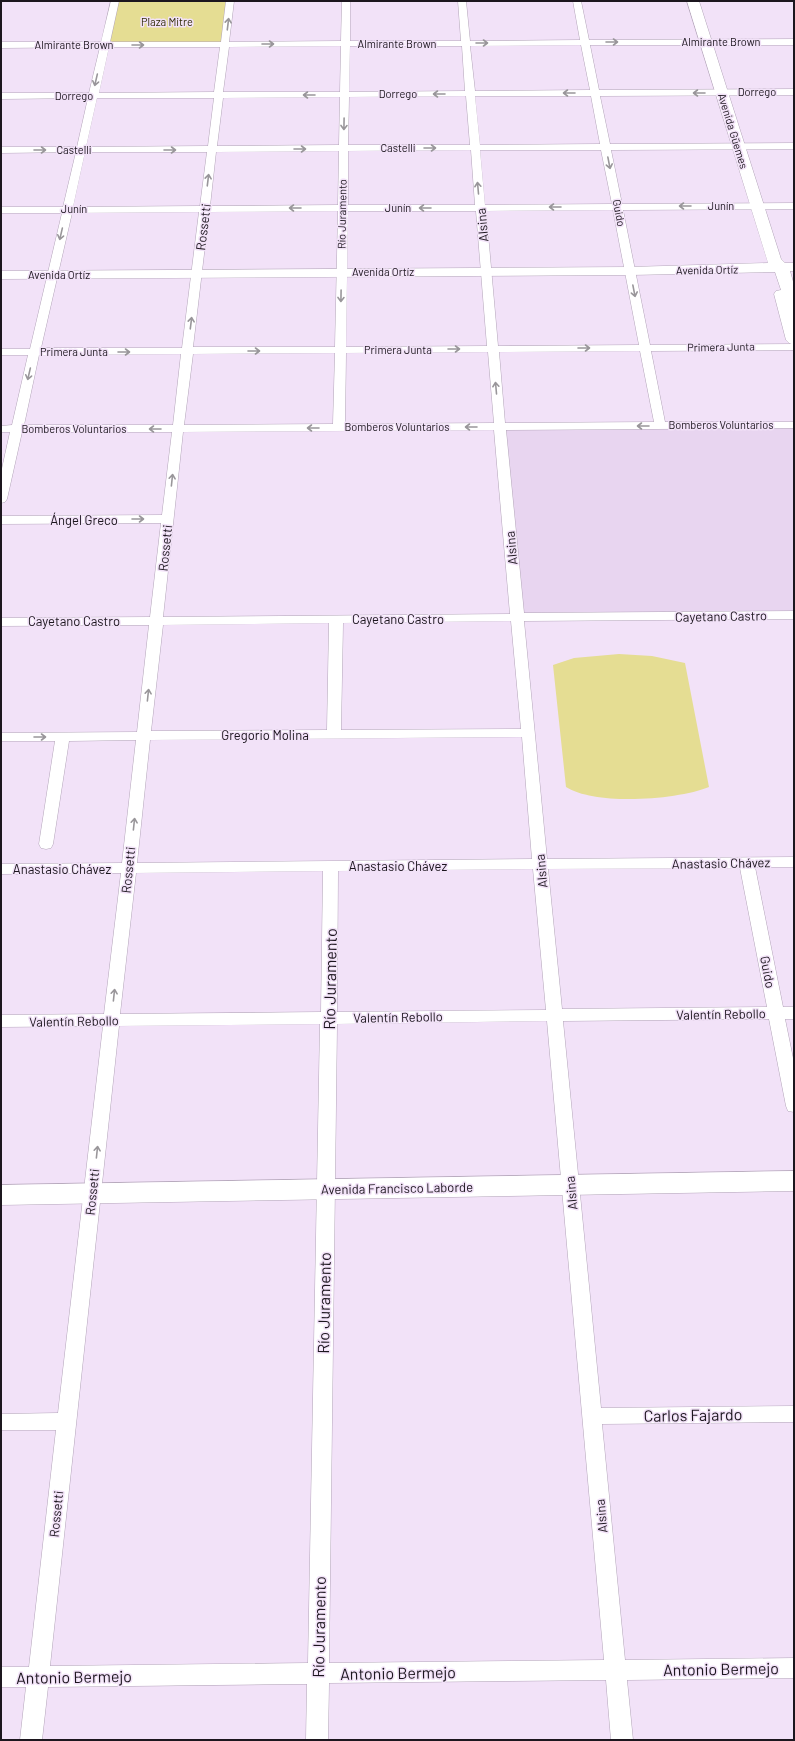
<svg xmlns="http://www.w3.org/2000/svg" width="795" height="1741" viewBox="0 0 795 1741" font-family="Barlow,sans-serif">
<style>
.built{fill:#e8d5f0}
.green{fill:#e5dd93}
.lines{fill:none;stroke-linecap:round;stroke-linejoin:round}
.street-casing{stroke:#b3a5b9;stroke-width:1}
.secondary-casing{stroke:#b3a5b9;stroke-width:1}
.street{fill:#fff;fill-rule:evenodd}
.secondary{fill:#fff;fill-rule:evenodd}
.oneway{stroke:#99969a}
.labels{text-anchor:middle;stroke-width:3;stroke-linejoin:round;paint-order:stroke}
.far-park-label{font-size:11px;fill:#302b06;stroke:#f2e2f8}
.far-street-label{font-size:11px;fill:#1c161e;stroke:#f2e2f8}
.street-label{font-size:13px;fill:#1c161e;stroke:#f2e2f8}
.near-street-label{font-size:16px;fill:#1c161e;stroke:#f2e2f8}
</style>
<rect width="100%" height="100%" fill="#f2e2f8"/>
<path class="built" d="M794,427v185l-273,3 -17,-186z"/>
<path class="green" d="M117,1h109l-5,43h-115z
M619,654l33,2 33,7 24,124c-32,13 -113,19 -143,0l-13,-122 21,-7z"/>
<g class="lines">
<defs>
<path id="street" d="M111,1h8l-9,41h111l5,-41h8l-5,41 112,-1 1,-40h8v40h111l-3,-40h8l4,40 110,-1 -7,-39h8l8,39 205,-1v6h-204l9,45 195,-1v6l-194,1 10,48 184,-1v6l-183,1 11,54 172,-1v6l-171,1 27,135 144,-1v6l-143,1 14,71h129v6l-288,2 18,183 270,-2v8l-270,2 23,238 247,-2v10h-39l28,140h11v12h-9l9,44v49l-6,-1 -2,-5 -17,-87 -206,2 38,387 193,-2v16l-192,2 23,236 169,-2v20l-167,2 6,60h-22l-5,-60 -277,3 -1,57h-22l1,-56 -259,3 -6,53h-22l6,-53h-25v-20h28l27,-237h-55v-16l57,-1 45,-387 -102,1v-12l103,-1 17,-141 -120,1v-10l121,-1 14,-123 -67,1 -16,103 -2,4 -5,1 -5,-1 -2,-4 16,-103h-54v-8l136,-1 12,-107 -148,1v-8l149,-1 11,-94 -160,1v-8l161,-1 10,-83h-150l-15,67 -2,3 -4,1v-30l9,-41h-9v-6l11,-1 16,-70h-27v-6h29l32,-136h-61v-6h62l13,-55 -75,1v-6h76l11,-49 -87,1v-6h88l11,-46 -99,1v-6h100zM581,45l9,45 -115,1 -5,-45zM341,46l-1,46h-117l6,-45zM350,46h112l3,45 -116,1zM109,47h111l-6,45 -115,1zM466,96l4,49h-122l1,-48zM475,96h116l9,48 -120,1zM340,97l-1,48 -122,1 6,-48zM97,98h117l-6,48 -122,1zM471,150l4,55h-127v-54zM480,150h121l11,54 -127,1zM339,151l-1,54 -128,1 6,-54zM85,152h122l-7,54 -127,1zM613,210l26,135 -141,1 -12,-135zM338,211l-3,136h-142l16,-135zM348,211h128l11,135 -141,1zM199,212l-17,136h-141l31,-135zM640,351l14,71 -149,1 -6,-71zM488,352l6,71 -149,1 1,-71zM335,353l-2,71 -149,1 9,-71zM181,354l-8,71h-149l15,-70zM494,430l16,184 -347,3 20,-185zM511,621l10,108 -180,1 2,-107zM329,623l-2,107 -176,1 12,-106zM522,737l10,122 -395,4 13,-123zM740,868l27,139 -205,2 -14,-140zM533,869l13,141 -209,2 1,-141zM323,871l-2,141 -201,2 16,-141zM547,1021l57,639 -275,3 8,-639zM320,1024l-12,639 -258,3 69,-640z"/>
<path id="secondary" d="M687,1h12l82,258 4,4h9v8h-4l4,14v60l-5,-2 -3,-3 -12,-46 2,-3 5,-1 -6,-18 -145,3 -629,4v-8l629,-4 138,-4z
M794,1171v20l-793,14v-20z"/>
</defs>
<use href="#street" class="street-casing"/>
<use href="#secondary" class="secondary-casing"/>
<use href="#street" class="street"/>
<use href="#secondary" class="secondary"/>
</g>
<defs><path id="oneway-shaft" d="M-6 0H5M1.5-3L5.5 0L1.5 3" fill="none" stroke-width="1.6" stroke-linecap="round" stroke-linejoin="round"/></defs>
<g class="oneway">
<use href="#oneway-shaft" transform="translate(228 24) rotate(-83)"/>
<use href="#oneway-shaft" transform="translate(612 42)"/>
<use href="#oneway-shaft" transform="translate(482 43)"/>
<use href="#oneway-shaft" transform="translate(268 44)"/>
<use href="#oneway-shaft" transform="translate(138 45)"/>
<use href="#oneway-shaft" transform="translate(96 80) rotate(103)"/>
<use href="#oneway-shaft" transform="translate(569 93) rotate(180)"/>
<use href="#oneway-shaft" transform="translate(699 93) rotate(180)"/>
<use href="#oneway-shaft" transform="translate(439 94) rotate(180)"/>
<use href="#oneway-shaft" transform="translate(309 95) rotate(180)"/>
<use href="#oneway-shaft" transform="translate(344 124) rotate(91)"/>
<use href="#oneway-shaft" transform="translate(430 148)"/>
<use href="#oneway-shaft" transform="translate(300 149)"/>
<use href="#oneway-shaft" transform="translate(40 150)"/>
<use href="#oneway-shaft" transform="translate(170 150)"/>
<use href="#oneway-shaft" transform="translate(609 163) rotate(79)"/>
<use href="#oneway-shaft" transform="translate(208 180) rotate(-83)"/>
<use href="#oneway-shaft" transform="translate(478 188) rotate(-95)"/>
<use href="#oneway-shaft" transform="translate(685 206) rotate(180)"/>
<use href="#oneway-shaft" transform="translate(555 207) rotate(180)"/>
<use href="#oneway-shaft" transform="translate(295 208) rotate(180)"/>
<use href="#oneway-shaft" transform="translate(425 208) rotate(180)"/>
<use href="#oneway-shaft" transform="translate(61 234) rotate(103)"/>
<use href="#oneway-shaft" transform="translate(634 291) rotate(79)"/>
<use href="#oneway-shaft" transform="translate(341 296) rotate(91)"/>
<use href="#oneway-shaft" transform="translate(191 323) rotate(-83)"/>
<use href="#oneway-shaft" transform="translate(584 348)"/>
<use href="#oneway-shaft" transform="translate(454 349)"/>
<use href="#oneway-shaft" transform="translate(254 351)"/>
<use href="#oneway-shaft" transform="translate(124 352)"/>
<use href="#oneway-shaft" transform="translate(29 374) rotate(103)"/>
<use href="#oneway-shaft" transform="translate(496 388) rotate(-95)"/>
<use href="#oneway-shaft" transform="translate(643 426) rotate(180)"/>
<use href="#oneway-shaft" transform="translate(471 427) rotate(180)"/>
<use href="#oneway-shaft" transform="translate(313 428) rotate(180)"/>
<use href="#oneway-shaft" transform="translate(155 429) rotate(180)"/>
<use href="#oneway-shaft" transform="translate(172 480) rotate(-84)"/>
<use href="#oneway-shaft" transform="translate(138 519)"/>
<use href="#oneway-shaft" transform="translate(148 695) rotate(-84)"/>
<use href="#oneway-shaft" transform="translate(40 737)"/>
<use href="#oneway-shaft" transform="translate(134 824) rotate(-84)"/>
<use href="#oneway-shaft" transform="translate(114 995) rotate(-84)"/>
<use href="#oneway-shaft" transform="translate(97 1152) rotate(-84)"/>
</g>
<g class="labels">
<g class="far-park-label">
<text x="167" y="26">Plaza Mitre</text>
</g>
<g class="far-street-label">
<text x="721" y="46">Almirante Brown</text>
<text x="397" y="48">Almirante Brown</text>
<text x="74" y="49">Almirante Brown</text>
<text x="757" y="96">Dorrego</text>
<text x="398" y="98">Dorrego</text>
<text x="74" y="100">Dorrego</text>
<text transform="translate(733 131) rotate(73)" y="4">Avenida Güemes</text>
<text x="398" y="152">Castelli</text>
<text x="74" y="154">Castelli</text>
<text x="721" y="210">Junín</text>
<text x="398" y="212">Junín</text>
<text x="74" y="213">Junín</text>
<text transform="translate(619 213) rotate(79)" y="4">Guido</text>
<text transform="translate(342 214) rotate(-89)" y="4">Río Juramento</text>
<text transform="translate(707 270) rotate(-1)" y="4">Avenida Ortíz</text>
<text x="383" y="276">Avenida Ortíz</text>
<text x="59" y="279">Avenida Ortíz</text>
<text transform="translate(721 347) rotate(-1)" y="4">Primera Junta</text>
<text x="398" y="354">Primera Junta</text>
<text x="74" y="356">Primera Junta</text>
<text x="721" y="429">Bomberos Voluntarios</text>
<text x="397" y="431">Bomberos Voluntarios</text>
<text x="74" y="433">Bomberos Voluntarios</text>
</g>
<g class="street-label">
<text transform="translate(482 225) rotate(-95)" y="5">Alsina</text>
<text transform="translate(203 227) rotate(-83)" y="5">Rossetti</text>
<text x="84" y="525">Ángel Greco</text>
<text transform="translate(165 548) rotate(-84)" y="5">Rossetti</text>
<text transform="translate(511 548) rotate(-95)" y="5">Alsina</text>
<text transform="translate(721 616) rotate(-1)" y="5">Cayetano Castro</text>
<text x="398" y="624">Cayetano Castro</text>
<text x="74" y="626">Cayetano Castro</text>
<text x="265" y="740">Gregorio Molina</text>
<text transform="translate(721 863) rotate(-1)" y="5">Anastasio Chávez</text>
<text x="398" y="871">Anastasio Chávez</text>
<text x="62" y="874">Anastasio Chávez</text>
<text transform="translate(128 870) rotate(-84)" y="5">Rossetti</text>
<text transform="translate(541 871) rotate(-95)" y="5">Alsina</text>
<text transform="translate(768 972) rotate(79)" y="5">Guido</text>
<text transform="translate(721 1014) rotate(-1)" y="5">Valentín Rebollo</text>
<text transform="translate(398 1017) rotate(-1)" y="5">Valentín Rebollo</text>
<text transform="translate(74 1021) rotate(-1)" y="5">Valentín Rebollo</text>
<text transform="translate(397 1188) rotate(-1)" y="5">Avenida Francisco Laborde</text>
<text transform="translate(92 1192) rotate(-84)" y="5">Rossetti</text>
<text transform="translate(571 1193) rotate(-95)" y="5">Alsina</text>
<text transform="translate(56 1514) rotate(-84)" y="5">Rossetti</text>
<text transform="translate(601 1516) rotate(-95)" y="5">Alsina</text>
</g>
<g class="near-street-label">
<text transform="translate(330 979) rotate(-89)" y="6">Río Juramento</text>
<text transform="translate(324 1303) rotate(-89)" y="6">Río Juramento</text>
<text transform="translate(693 1415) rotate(-1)" y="6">Carlos Fajardo</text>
<text transform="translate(319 1627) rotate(-89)" y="6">Río Juramento</text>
<text transform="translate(721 1669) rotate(-1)" y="6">Antonio Bermejo</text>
<text transform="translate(398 1673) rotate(-1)" y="6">Antonio Bermejo</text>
<text transform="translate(74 1677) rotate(-1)" y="6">Antonio Bermejo</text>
</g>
</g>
<rect width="795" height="1741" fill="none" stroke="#1c161e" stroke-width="4"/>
</svg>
